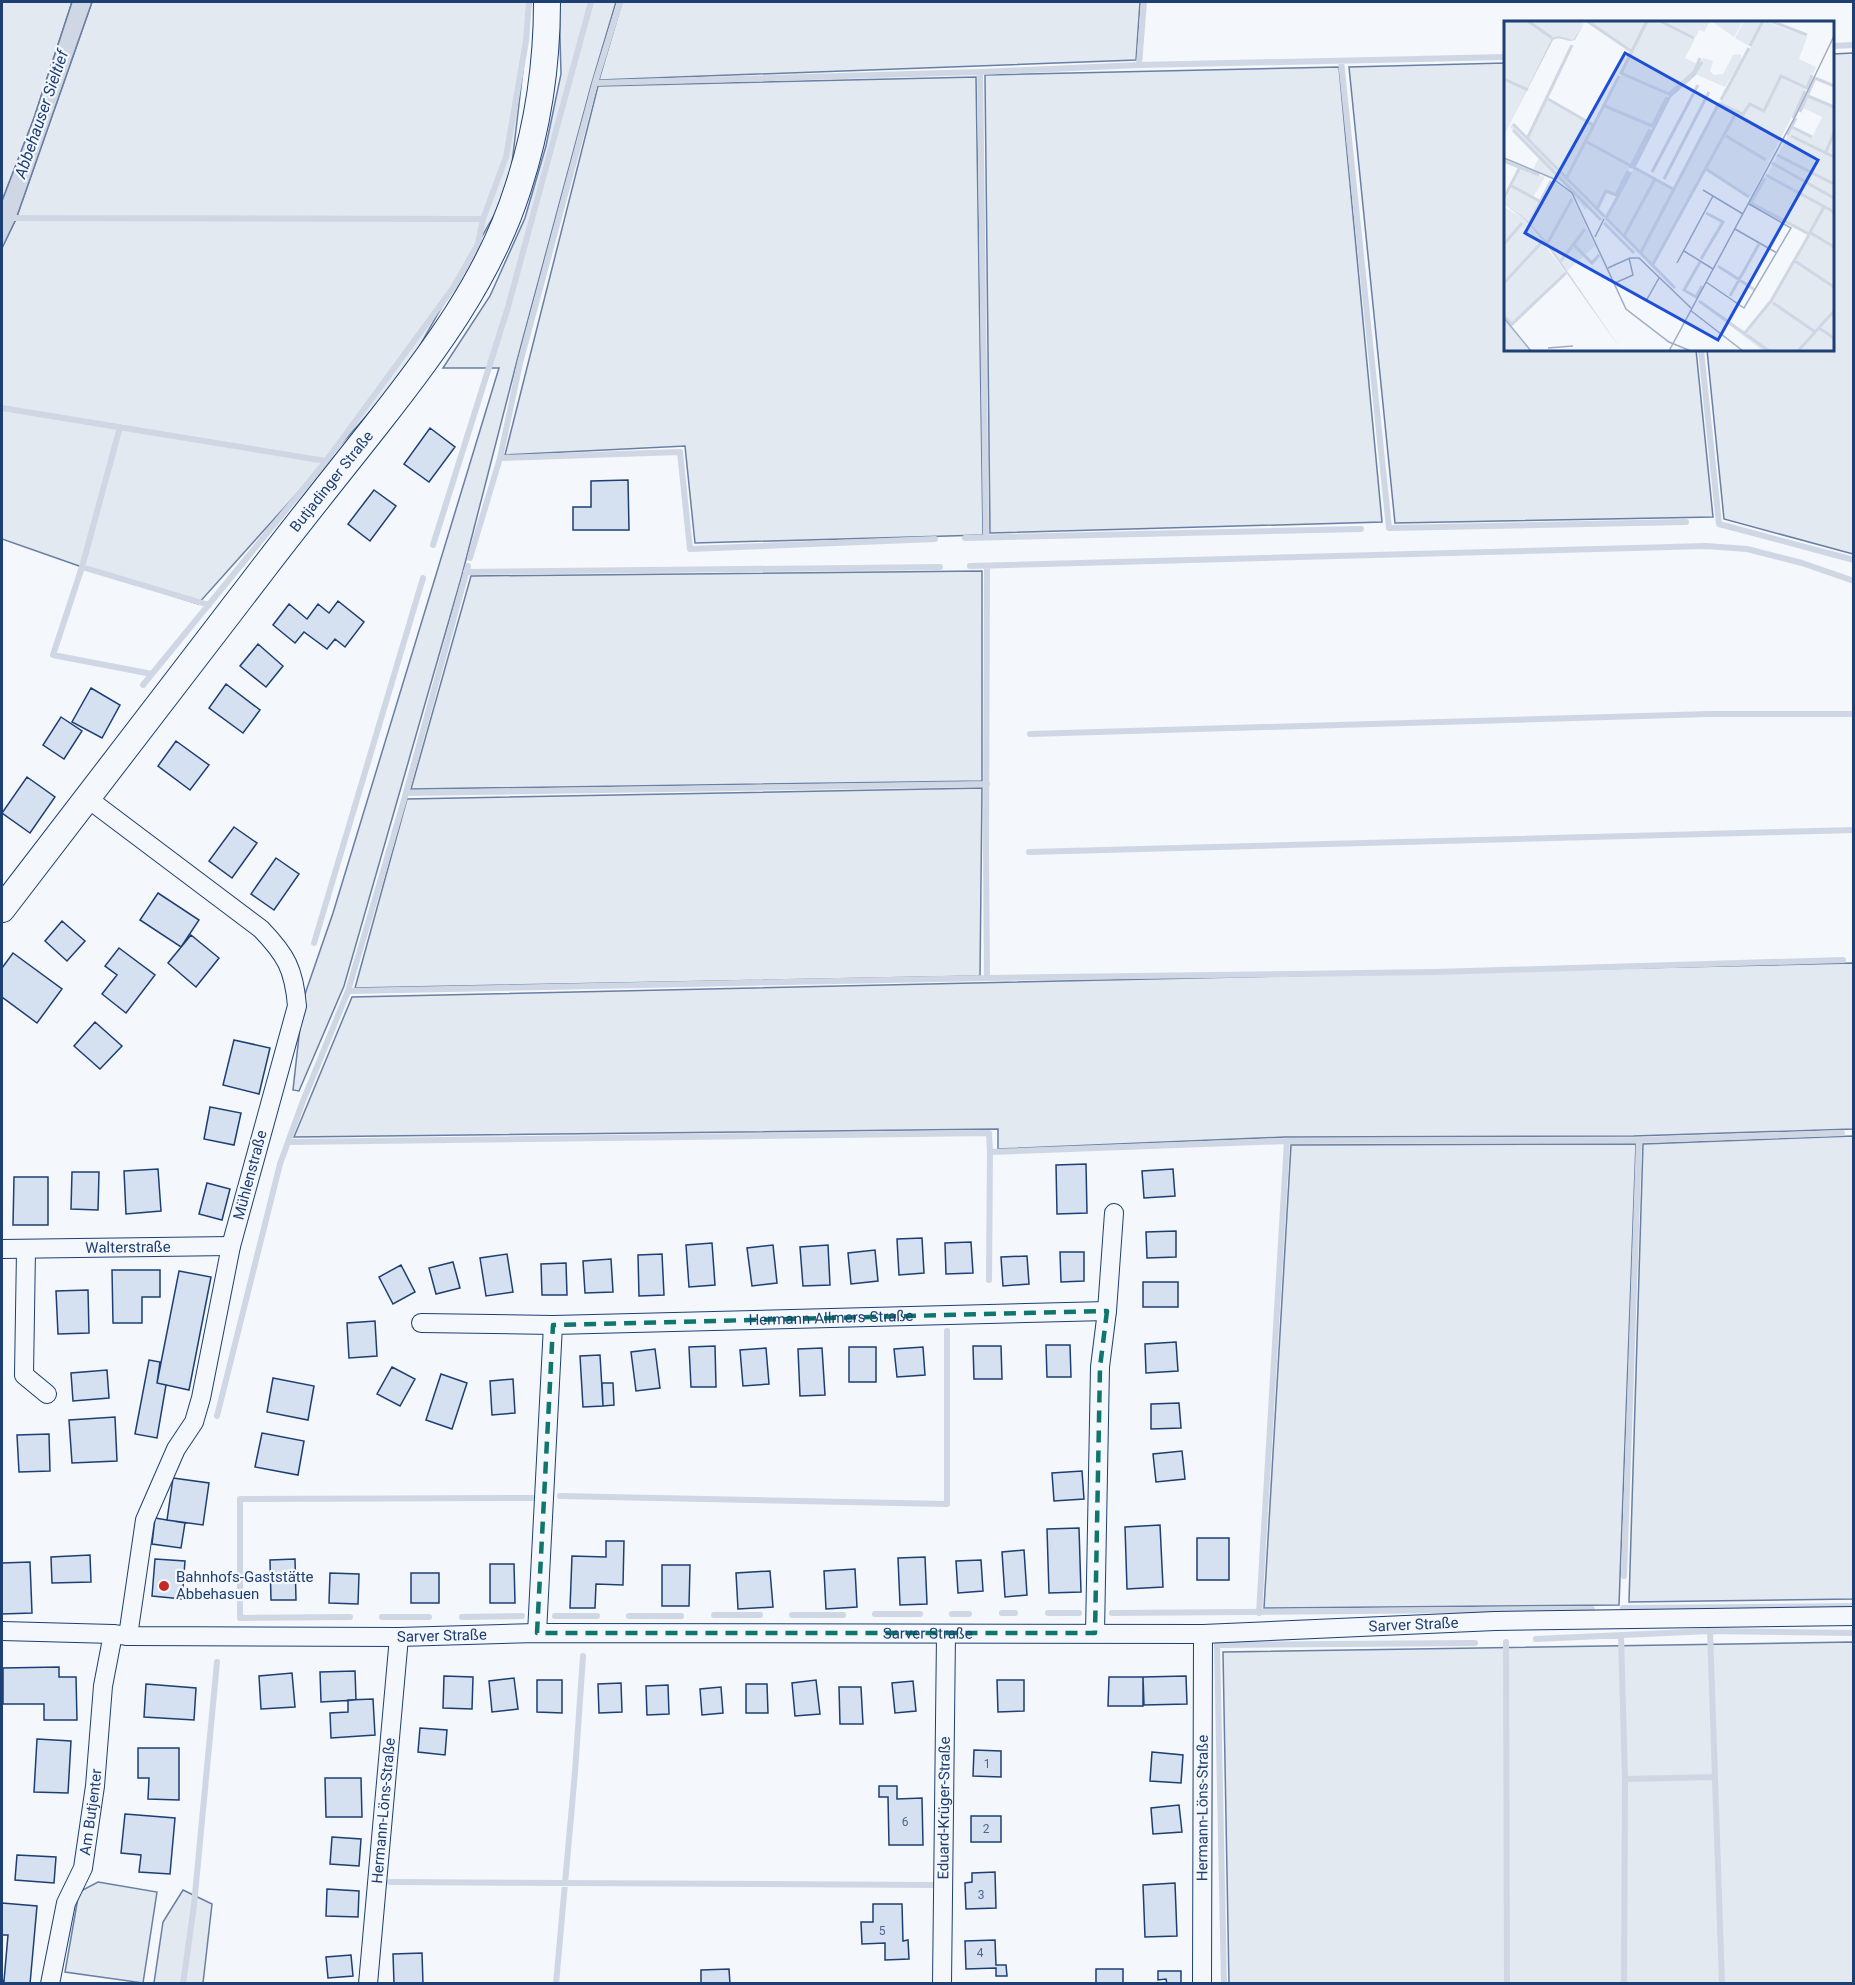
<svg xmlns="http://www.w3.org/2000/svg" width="1855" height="1985" viewBox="0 0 1855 1985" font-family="Roboto,sans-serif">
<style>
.green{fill:#e3e9f0;stroke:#687fa3;stroke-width:1.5}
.water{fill:#cfd7e4;stroke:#687fa3;stroke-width:1.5}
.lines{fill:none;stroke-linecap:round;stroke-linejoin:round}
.stream{stroke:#cfd7e4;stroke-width:6}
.building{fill:#d5e0f0;stroke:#1d3f73;stroke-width:1.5}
.minor-casing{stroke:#1d3f73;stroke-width:20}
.secondary-casing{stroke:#1d3f73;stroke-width:28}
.minor{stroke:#f4f7fb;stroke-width:18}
.secondary{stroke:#f4f7fb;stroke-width:26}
.marked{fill:none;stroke:#0f766e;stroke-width:4.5;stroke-dasharray:12 8;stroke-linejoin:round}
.poi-dot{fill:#c62828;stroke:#f4f7fb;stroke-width:2}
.labels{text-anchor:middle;stroke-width:4.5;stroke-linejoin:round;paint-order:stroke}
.number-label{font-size:12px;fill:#4b6792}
.street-label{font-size:15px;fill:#1d3f73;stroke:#f4f7fb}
.poi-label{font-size:15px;fill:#1d3f73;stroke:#f4f7fb;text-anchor:start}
.water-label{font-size:16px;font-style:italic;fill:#1d3f73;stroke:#f4f7fb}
.inset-river{fill:none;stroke:#cfd7e4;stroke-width:3}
.inset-road{fill:none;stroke:#9eadc5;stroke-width:1.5}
.view{fill:#1d4ed8;fill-opacity:0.15;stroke:#1d4ed8;stroke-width:3}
.inset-edge{fill:none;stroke:#1d3f73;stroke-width:3}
</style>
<rect width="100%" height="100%" fill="#f4f7fb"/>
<path class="green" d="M2,2h70l-38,116 -32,83z
M92,2h439l-22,187 -106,186 -205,229 -116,-37 -80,-28v-291l14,-29z
M559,2h57l-25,84 -73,271 -56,218 -118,411 -45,105 -6,-1 10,-90 30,-87 166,-545h-56l47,-72 35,-78 21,-72 15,-72z
M622,2h518l-4,58 -537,20z
M1853,53h1l-1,501 -129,-35 -17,-169h125l1,-296z
M1505,63l1,287h190l17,167 -318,6 -46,-456z
M1339,67l43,455 -392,11 -5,-458z
M976,77l7,458 -288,8 -10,-97 -180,9 93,-369z
M982,571v210l-571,8 60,-213z
M982,788l-2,188 -625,12 52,-189z
M1853,963v166l-219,7 -349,1 -287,12v-20l-704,8 58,-140z
M1853,1136v463l-224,3 14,-458z
M1636,1144l-17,461 -355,3 27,-463z
M1853,1642v341h-624l-6,-331z
M98,1882l59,10 -14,91 -78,-11 14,-80z
M183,1890l29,14 -9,79h-49l9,-61z"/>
<path class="water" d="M72,2h20l-76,217 -14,29v-47l32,-83z"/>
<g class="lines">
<path class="stream" d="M1832,46l22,-1
M1341,61l48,467 297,-6
M1139,65l5,-63
M980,72l6,465
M595,83l385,-11 159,-7 367,-8
M9,218l474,1
M1701,350l18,174 135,36
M2,408l324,53
M120,427l-38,140 -29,88 99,19
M500,458l180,-6 10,97 245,-10
M965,538l396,-9
M433,545l75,-238 83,-305
M470,558l30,-100 20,-95 75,-280 25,-81
M970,566l736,-20 41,3 55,14 52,18
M987,566l-1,287 1,125
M82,567l127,38
M466,572l474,-5
M143,685l183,-224 127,-173 25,-44 5,-25 23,-62 20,-116 3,-39
M1030,734l679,-20h145
M406,793l581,-9
M1029,852l825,-22
M314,943l109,-365
M348,991l639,-13 448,-6 408,-12
M288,1142l701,-9 1,19 297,-11 352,-1 203,-7
M989,1280l1,-128
M217,1416l63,-252 23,-63 45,-110 58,-198 62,-227
M560,1496l387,8v-173
M1624,1576l15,-436
M1623,1608l231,-2
M1002,1613h13
M1048,1613h31
M1112,1613l480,-4
M1259,1613l28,-472
M875,1614h45
M952,1614h17
M714,1615h46
M792,1615h51
M555,1616h42
M629,1616h52
M350,1617l-110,1v-119l293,-1
M382,1617h47
M462,1617l60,-1
M1710,1631l12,353
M1621,1635l4,144 -1,205
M1536,1639l174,-8 144,2
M1506,1642l1,342
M1625,1779l90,-2
M390,1882l544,3
M183,1984l11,-79 23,-243
M556,1984l19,-212 8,-116
M1224,1984l-7,-339 258,-2"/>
</g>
<path class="building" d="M430,428l25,19 -26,35 -25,-18z
M628,480l1,50h-56v-23h18v-26z
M374,490l22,16 -26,35 -22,-17z
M338,601l26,21 -19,25 -10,-8 -8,10 -23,-17 -9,11 -22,-18 16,-21 18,15 11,-15 11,9z
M258,644l25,22 -17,21 -26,-21z
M226,684l34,26 -17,23 -34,-25z
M91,688l29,17 -18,33 -30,-16z
M61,717l21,14 -18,28 -21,-14z
M176,741l33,24 -19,25 -32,-24z
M27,777l28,20 -25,36 -28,-20z
M234,827l23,16 -25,35 -23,-17z
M276,858l23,16 -25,36 -23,-16z
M158,893l41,27 -18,27 -41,-27z
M62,921l23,20 -18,20 -22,-20z
M191,935l28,23 -23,29 -28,-24z
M119,948l36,27 -29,38 -24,-19 15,-19 -12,-9z
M13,953l49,36 -25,34 -35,-26v-29z
M95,1022l27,24 -22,23 -26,-23z
M234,1040l36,8 -11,46 -36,-9z
M210,1107l31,6 -7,32 -30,-6z
M1086,1164l1,49 -30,1 -1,-49z
M158,1169l3,42 -35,3 -2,-43z
M1173,1169l2,27 -31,2 -2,-27z
M72,1172h27l-1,38 -27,-1z
M14,1177h34v48h-35z
M207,1183l23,6 -8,31 -23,-6z
M1176,1231v26l-29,1 -1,-26z
M922,1238l2,35 -25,2 -2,-36z
M971,1242l2,31 -27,1 -1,-31z
M712,1243l3,42 -26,2 -3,-42z
M773,1245l4,38 -25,3 -5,-38z
M828,1245l2,40 -27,1 -3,-39z
M875,1250l3,31 -27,3 -3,-31z
M1060,1252h24v29l-23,1z
M507,1254l6,38 -27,4 -6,-38z
M662,1254l2,41 -25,1 -1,-41z
M1027,1256l2,28 -26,2 -2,-29z
M611,1259l2,33 -28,1 -2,-32z
M453,1262l7,26 -24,6 -7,-26z
M566,1263l1,32h-25l-1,-31z
M401,1265l14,27 -22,12 -14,-27z
M112,1270h48v27h-18v26h-29z
M179,1271l32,6 -22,113 -32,-7z
M1143,1282h35v25h-35z
M88,1290l1,43 -31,1 -2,-43z
M375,1321l2,35 -28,2 -2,-35z
M1176,1342l2,29 -32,2 -1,-29z
M1046,1345h24l1,32h-24z
M715,1346l1,41h-25l-2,-40z
M973,1346h28l1,33h-28z
M849,1347h27v35h-27z
M923,1347l2,28 -28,2 -3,-28z
M766,1348l3,36 -26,2 -3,-36z
M822,1348l3,47 -25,1 -2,-47z
M655,1349l5,39 -24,3 -5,-39z
M600,1355l3,51 -20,1 -3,-51z
M149,1360l11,2 -3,21 9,2 -9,53 -22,-4z
M392,1367l23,12 -15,27 -23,-12z
M107,1370l2,28 -36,3 -2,-28z
M441,1374l26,9 -15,46 -26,-9z
M273,1378l41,8 -6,34 -41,-8z
M513,1379l2,34 -23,2 -2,-34z
M602,1383h11l1,22 -11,1z
M1179,1403l2,25 -30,1v-25z
M115,1417l2,44 -45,2 -3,-43z
M262,1433l42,8 -6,34 -43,-8z
M49,1434l1,37 -31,1 -2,-37z
M1182,1451l3,28 -29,3 -3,-28z
M1082,1471l2,28 -30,2 -2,-28z
M173,1478l36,5 -6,42 -36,-5z
M155,1518l30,5 -4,25 -29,-4z
M1160,1525l3,62 -36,2 -2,-62z
M1079,1528l2,64 -32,1 -2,-64z
M1197,1538h32v42h-32z
M606,1541h18l-1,44 -27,-1 -1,24h-25l2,-52 34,1z
M1024,1550l3,45 -22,2 -3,-45z
M90,1555l1,27 -39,1 -1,-26z
M925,1557l2,47 -27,1 -2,-47z
M155,1559l30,2 -3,38 -30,-3z
M295,1559l1,41h-25l-1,-40z
M981,1560l2,31 -25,2 -2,-32z
M30,1562l2,51 -30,1v-51z
M490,1564h24l1,39h-25z
M662,1565h28l-1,41h-27z
M855,1569l2,38 -31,2 -2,-38z
M770,1571l3,36 -35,2 -2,-36z
M330,1573l29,1 -1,30 -29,-1z
M411,1573h28v30h-28z
M59,1667v10h17l1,43h-33v-16h-41v-36z
M355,1671l1,29 -35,2 -1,-30z
M292,1673l3,34 -34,2 -2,-33z
M444,1676l29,1 -1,32 -29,-1z
M1186,1676l1,28 -43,1 -1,-28z
M1109,1677h34v29h-35z
M514,1678l4,31 -26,3 -3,-31z
M537,1680h25v33l-25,-1z
M816,1680l4,34 -25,2 -3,-33z
M997,1680h27v31l-26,1z
M913,1681l3,30 -21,2 -3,-30z
M621,1683l1,29 -23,1 -1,-29z
M146,1684l50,4 -2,32 -50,-3z
M746,1684h21l1,29h-22z
M668,1685l1,29 -22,1 -1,-29z
M721,1687l2,26 -21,2 -2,-26z
M839,1687h22l2,37h-23z
M373,1699l2,36 -44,3 -1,-25 18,-1v-12z
M420,1728l27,2 -2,25 -27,-3z
M37,1739l34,2 -3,52 -34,-1z
M138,1748h41v52l-31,-1 1,-21h-11z
M974,1750l27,1v26l-28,-1z
M1152,1752l31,3 -2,28 -31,-2z
M325,1778h36l1,39h-36z
M879,1786h18v13l25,-1 1,47h-34l-1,-48h-9z
M1179,1805l3,27 -29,2 -2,-26z
M125,1814l50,4 -5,56 -31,-2 2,-17 -20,-2z
M971,1816h30v26h-30z
M332,1837l29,2 -2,27 -29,-2z
M17,1855l39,2 -2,26 -39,-3z
M995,1872l1,36 -30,1 -1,-26 7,-1v-9z
M1175,1883l2,53 -32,1 -2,-52z
M327,1889l32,2 -1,26 -32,-1z
M2,1903l35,3 -7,78h-28v-4l2,1 4,-46h-6z
M873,1904h29l1,37 5,-1 1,19 -24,1v-17l-23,1 -1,-22h12z
M995,1940l1,25h10l1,11h-11v-8l-30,1 -1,-28z
M422,1953l1,31h-29l-1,-30z
M351,1955l2,21 -25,2 -2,-21z
M729,1969l1,15h-29v-14z
M1096,1969h27v15h-27z
M1158,1971h23v13h-14l-1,-5 -8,1z"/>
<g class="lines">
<defs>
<g id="minor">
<path d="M87,798l174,131c25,26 33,40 36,77l-66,240 -30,152 -7,24 -18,27 -31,71 -17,116"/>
<path id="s1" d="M2,1249l229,-3"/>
<path d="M26,1250l-2,125 23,19"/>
<path id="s2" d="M421,1323l132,2 554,-14"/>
<path id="s3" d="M2,1631l111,3 15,2 271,1 138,-4 666,1 292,-13 359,-5"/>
<path d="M537,1633l16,-308"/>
<path d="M1095,1633l5,-266 7,-56 7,-98"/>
<path id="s4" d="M50,1984l16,-81 17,-35 12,-82 8,-100 10,-52"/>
<path id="s5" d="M368,1984l31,-347"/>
<path id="s6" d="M942,1984l4,-350"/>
<path id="s7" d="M1202,1984l1,-350"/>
</g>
<g id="secondary">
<path id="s8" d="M2,909c88,-114 176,-229 264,-344 36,-47 74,-94 111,-141 56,-71 113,-147 141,-236 20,-61 29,-123 29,-186"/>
</g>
</defs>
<use href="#minor" class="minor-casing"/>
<use href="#secondary" class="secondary-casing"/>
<use href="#minor" class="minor"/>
<use href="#secondary" class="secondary"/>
</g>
<path class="marked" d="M1107,1311l-7,56 -5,266h-558l16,-308z"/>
<circle class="poi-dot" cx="164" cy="1586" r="6"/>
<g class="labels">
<g class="number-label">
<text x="987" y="1768">1</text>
<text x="905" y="1826">6</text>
<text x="986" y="1833">2</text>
<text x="981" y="1899">3</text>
<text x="882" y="1935">5</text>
<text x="980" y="1957">4</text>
</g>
<g class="street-label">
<text dy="5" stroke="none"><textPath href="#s8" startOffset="540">Butjadinger Straße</textPath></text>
<text transform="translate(250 1175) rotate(-75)" y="5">Mühlenstraße</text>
<text dy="5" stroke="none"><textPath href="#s1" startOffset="126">Walterstraße</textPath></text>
<text dy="5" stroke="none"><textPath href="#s2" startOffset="410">Hermann-Allmers-Straße</textPath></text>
<text dy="5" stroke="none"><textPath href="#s3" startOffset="1412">Sarver Straße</textPath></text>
<text dy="5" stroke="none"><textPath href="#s3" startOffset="926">Sarver Straße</textPath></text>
<text dy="5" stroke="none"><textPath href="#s3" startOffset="440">Sarver Straße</textPath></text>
<text dy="5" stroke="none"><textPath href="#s6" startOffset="176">Eduard-Krüger-Straße</textPath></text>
<text dy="5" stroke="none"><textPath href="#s7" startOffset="176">Hermann-Löns-Straße</textPath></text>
<text dy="5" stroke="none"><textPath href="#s5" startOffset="174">Hermann-Löns-Straße</textPath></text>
<text dy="5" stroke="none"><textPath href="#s4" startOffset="178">Am Butjenter</textPath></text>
</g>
<g class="poi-label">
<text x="176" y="1582">Bahnhofs-Gaststätte<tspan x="176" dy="17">Abbehasuen</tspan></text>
</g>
<g class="water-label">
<text transform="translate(41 114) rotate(-71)" y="6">Abbehauser Sieltief</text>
</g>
</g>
<g transform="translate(1504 21)">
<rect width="330" height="330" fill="#f4f7fb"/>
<path d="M0,0h80l-11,19 -21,-2 -48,98zM84,0h59l-15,29zM144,0h11l36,18 -10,19 12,6 -3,7 -25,22 -47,-20zM158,0h48l-6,11 -5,-2 -3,7zM207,0h32l-9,16zM240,0h18l-13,25 -14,-8zM261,0l42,16 -8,22 17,8 -10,21 -25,-12 25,13 -37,72 -38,-22 38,23 -19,35 -44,-28 23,-43 -77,140 -11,-14 13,-25 -13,25 -16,-16 17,-32 -18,32 -17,-18 27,-50 40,22 45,-86 22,9 -21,-10zM237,33v6l-16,27 -30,-13 8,-16 10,3 -3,10 4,4 9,-1 10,-19zM117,53l47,20 -17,31 -46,-20zM304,76l26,11v243h-71l-44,-34 3,-2 23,19 27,-34 38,-66 -58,-31 40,-75 20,10 10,-21 -19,-9zM43,79l46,26 -17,34 10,-18 19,10 -19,-11 18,-35 47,21 -35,68 -10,-4 -9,17 -25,-22 75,77 -58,-58 -4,5 -22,-28 -30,-13 6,-11 -29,-31 2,-3 15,17zM16,148l25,8 -13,22 8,3 14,-21 17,13 24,52 -28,25 -42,-53 -21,-14zM0,186l20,12 42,54 -54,54 18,24h-26z" fill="#e3e9f0"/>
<path d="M81,0l-10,19 -5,1 -12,-3 -5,2 -43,83 42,-85 6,-2 15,4zM0,183l21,14 23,25 74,108 -74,-104 -24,-28z" fill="#cfd7e4"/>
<path class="inset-river" d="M24,0l24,17M83,0l44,30M143,0l-26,52 48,21 25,-22 6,-14M156,0l34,17M267,0l36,14M246,25l13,-25M0,58l24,11M304,75l26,11M44,78l45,26M217,79l28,-52M215,82l24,11 7,-10 14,7 17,-35 26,12 5,-13M101,85l47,20 15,-29M296,91l15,-34 19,8M289,97l12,-27M9,103l92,93M288,106l20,10M9,109l88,90M283,114l9,-17M222,115l40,24M287,115l43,21M23,118l45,-94M83,121l44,24M322,131l8,-19M273,134l57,29M0,140l35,14M268,142l62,35M126,147l20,-39M131,147l38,21M129,148l37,-73 24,-21 8,-13M202,148l43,28M148,151l46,-87M262,154l68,37M261,157l-14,25 58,31 15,-27M62,158l53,-103M160,158l45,-87M6,164l31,17M0,177l16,-31M93,188l9,-18 10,4 12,-24M102,197l69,70M102,197l25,-46M100,202l30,30M25,203l22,-43M307,212l23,14M120,215l31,-57M0,223l18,-21M43,223l25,-45M69,223l19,19 7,-8M137,231l77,-147M197,238l22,-37 -17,-9M57,240l24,-32M291,240l39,26M196,241l-16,28 12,7 6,-11M148,245l83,-151M214,245l37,24M0,262l37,-40M226,275l29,-52M195,280l70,50M269,282l41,28M0,295l8,8 54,-51M315,307l15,10M240,313l27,-33 38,-66M294,330l36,-40"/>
<path class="inset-road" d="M0,137l48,20 20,15 54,116 43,33 22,9M199,169l40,24M231,208l42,24M91,216l9,-18M180,230l29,18M173,242l36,-67M104,247l22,-10h9l52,50M202,261l38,26 47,-80 -42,-24M111,262l18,-8 -4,-17M142,280l13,-23M186,289l53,41M0,297l27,33M44,327l25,-2M165,330l127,-236 38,-79"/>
<path class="view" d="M121,32l193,107 -100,180 -193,-107z"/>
<rect width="330" height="330" class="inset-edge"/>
</g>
<rect width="1855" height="1985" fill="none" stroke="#1d3f73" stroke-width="6"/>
</svg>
